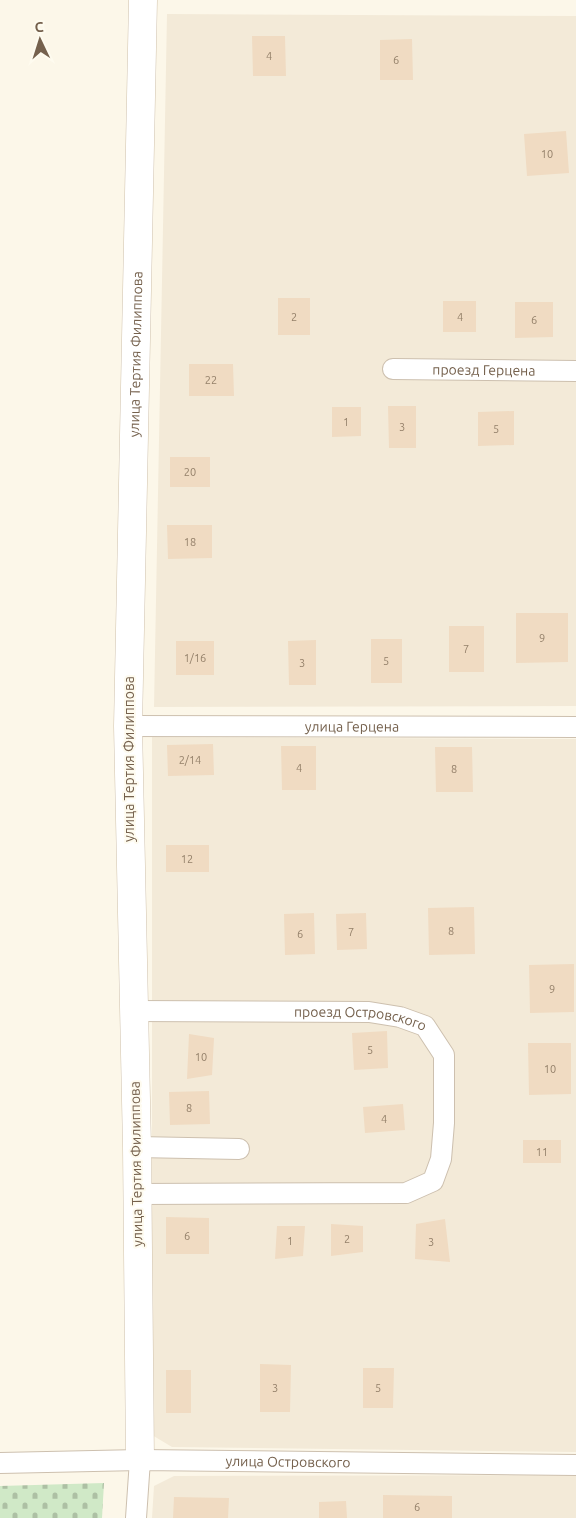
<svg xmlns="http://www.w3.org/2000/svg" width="576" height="1518" viewBox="0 0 576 1518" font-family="Ubuntu,sans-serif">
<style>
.residential{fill:#f3ead8}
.cemetery{fill:url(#cemetery-stones)}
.building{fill:#f0dbc2}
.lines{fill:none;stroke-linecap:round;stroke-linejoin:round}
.street-casing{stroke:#cdc0af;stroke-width:22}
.secondary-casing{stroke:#d0c2ad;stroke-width:29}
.street{stroke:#fff;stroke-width:20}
.secondary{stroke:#fff;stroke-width:28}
.labels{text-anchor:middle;stroke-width:4;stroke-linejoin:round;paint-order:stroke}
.number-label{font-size:11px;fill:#94806a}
.street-label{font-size:14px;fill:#75614d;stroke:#fefbef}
</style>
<defs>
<pattern id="cemetery-stones" width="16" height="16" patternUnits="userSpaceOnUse" patternTransform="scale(1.25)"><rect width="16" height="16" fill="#d0e9c7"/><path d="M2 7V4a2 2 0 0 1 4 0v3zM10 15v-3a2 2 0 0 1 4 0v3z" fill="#adc0a4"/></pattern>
</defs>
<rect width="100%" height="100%" fill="#fcf7e9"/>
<path class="residential" d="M167,14l409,2v690l-422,1z
M152,737l424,2v713l-404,-5 -20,-12z
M576,1475v43h-424l2,-32 20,-10z"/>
<path class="cemetery" d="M104,1483l-2,35h-102v-32z"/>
<path class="building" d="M252,36h33l1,40h-33z
M412,39l1,41h-33v-40z
M566,131l3,42 -42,3 -3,-42z
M278,298h32v37h-32z
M443,301h33v31h-33z
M515,302h38v35l-38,1z
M189,364h44l1,32h-45z
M388,406h28v42h-27z
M332,407h29v29l-29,1z
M514,411v34l-36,1v-34z
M170,457h40v30h-40z
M167,525h45v33l-44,1z
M516,613h52v49l-52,1z
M449,626h35v46h-35z
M371,639h31v44h-31z
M316,640v45h-27l-1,-44z
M176,641h38v34h-38z
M213,744l1,31 -46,1 -1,-31z
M281,746h35v44h-34z
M435,747h37l1,45h-37z
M166,845h43v27h-43z
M474,907l1,47 -46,1 -1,-47z
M314,913l1,41 -30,1 -1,-41z
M366,913l1,36 -30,1 -1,-36z
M574,964v48l-44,1 -1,-48z
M387,1031l1,37 -34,2 -2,-37z
M189,1034l25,4 -2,37 -25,4z
M528,1043h43v51l-42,1z
M209,1091l1,33 -40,1 -1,-33z
M403,1104l2,26 -40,3 -2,-26z
M523,1140h38v23h-38z
M166,1217l43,1v36h-43z
M445,1219l5,43 -35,-3 1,-35z
M331,1224l32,2v26l-32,4z
M277,1226h28l-2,30 -28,3z
M260,1364l31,1 -1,47h-30z
M363,1368h31l-1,40h-30z
M166,1370h25v43h-25z
M383,1495l69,1v22h-69z
M174,1497l55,1 -1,20h-55z
M346,1501l1,17h-28v-16z"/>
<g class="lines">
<defs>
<g id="street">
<path id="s1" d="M393,369l183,2"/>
<path id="s2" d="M128,726l448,1"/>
<path id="s3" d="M133,1011l236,1 31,5 25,9 19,29v68l-3,36 -8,22 -27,12 -268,1"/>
<path d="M137,1147l102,2"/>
<path id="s4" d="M0,1463l140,-3 436,5"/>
<path d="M136,1518l4,-58"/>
</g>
<g id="secondary">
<path id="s5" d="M140,1460l-3,-313 -9,-421 15,-726"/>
</g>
</defs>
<use href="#street" class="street-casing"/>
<use href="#secondary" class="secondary-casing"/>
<use href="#street" class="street"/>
<use href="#secondary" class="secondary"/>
</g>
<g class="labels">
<g class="number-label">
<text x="269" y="60">4</text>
<text x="396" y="64">6</text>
<text x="547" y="158">10</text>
<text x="294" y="321">2</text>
<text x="460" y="321">4</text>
<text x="534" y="324">6</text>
<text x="211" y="384">22</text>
<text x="346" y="426">1</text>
<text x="402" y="431">3</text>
<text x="496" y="433">5</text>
<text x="190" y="476">20</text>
<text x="190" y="546">18</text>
<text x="542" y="642">9</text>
<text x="466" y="653">7</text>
<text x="195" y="662">1/16</text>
<text x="386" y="665">5</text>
<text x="302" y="667">3</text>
<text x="190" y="764">2/14</text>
<text x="299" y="772">4</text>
<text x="454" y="773">8</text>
<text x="187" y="863">12</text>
<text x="451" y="935">8</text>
<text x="351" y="936">7</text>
<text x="300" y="938">6</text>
<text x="552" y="993">9</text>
<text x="370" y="1054">5</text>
<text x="201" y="1061">10</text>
<text x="550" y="1073">10</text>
<text x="189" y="1112">8</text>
<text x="384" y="1123">4</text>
<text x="542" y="1156">11</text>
<text x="187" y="1240">6</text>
<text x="347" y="1243">2</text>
<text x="290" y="1245">1</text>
<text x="431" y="1246">3</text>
<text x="275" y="1392">3</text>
<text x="378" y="1392">5</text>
<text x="417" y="1511">6</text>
</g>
<g class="street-label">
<text dy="5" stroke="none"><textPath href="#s5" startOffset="1106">улица Тертия Филиппова</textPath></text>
<text dy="5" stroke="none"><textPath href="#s1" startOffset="91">проезд Герцена</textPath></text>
<text dy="5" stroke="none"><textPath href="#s2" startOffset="224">улица Герцена</textPath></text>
<text transform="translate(129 759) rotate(-90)" y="5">улица Тертия Филиппова</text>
<text dy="5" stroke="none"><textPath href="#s3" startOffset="228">проезд Островского</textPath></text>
<text transform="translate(136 1164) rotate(-91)" y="5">улица Тертия Филиппова</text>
<text dy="5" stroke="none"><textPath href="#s4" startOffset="288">улица Островского</textPath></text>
</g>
</g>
<g transform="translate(40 40) rotate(356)" stroke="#fefbef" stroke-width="4" paint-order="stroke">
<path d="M0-4L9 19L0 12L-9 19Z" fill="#75614d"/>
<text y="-8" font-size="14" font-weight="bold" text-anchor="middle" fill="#75614d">С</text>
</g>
</svg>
